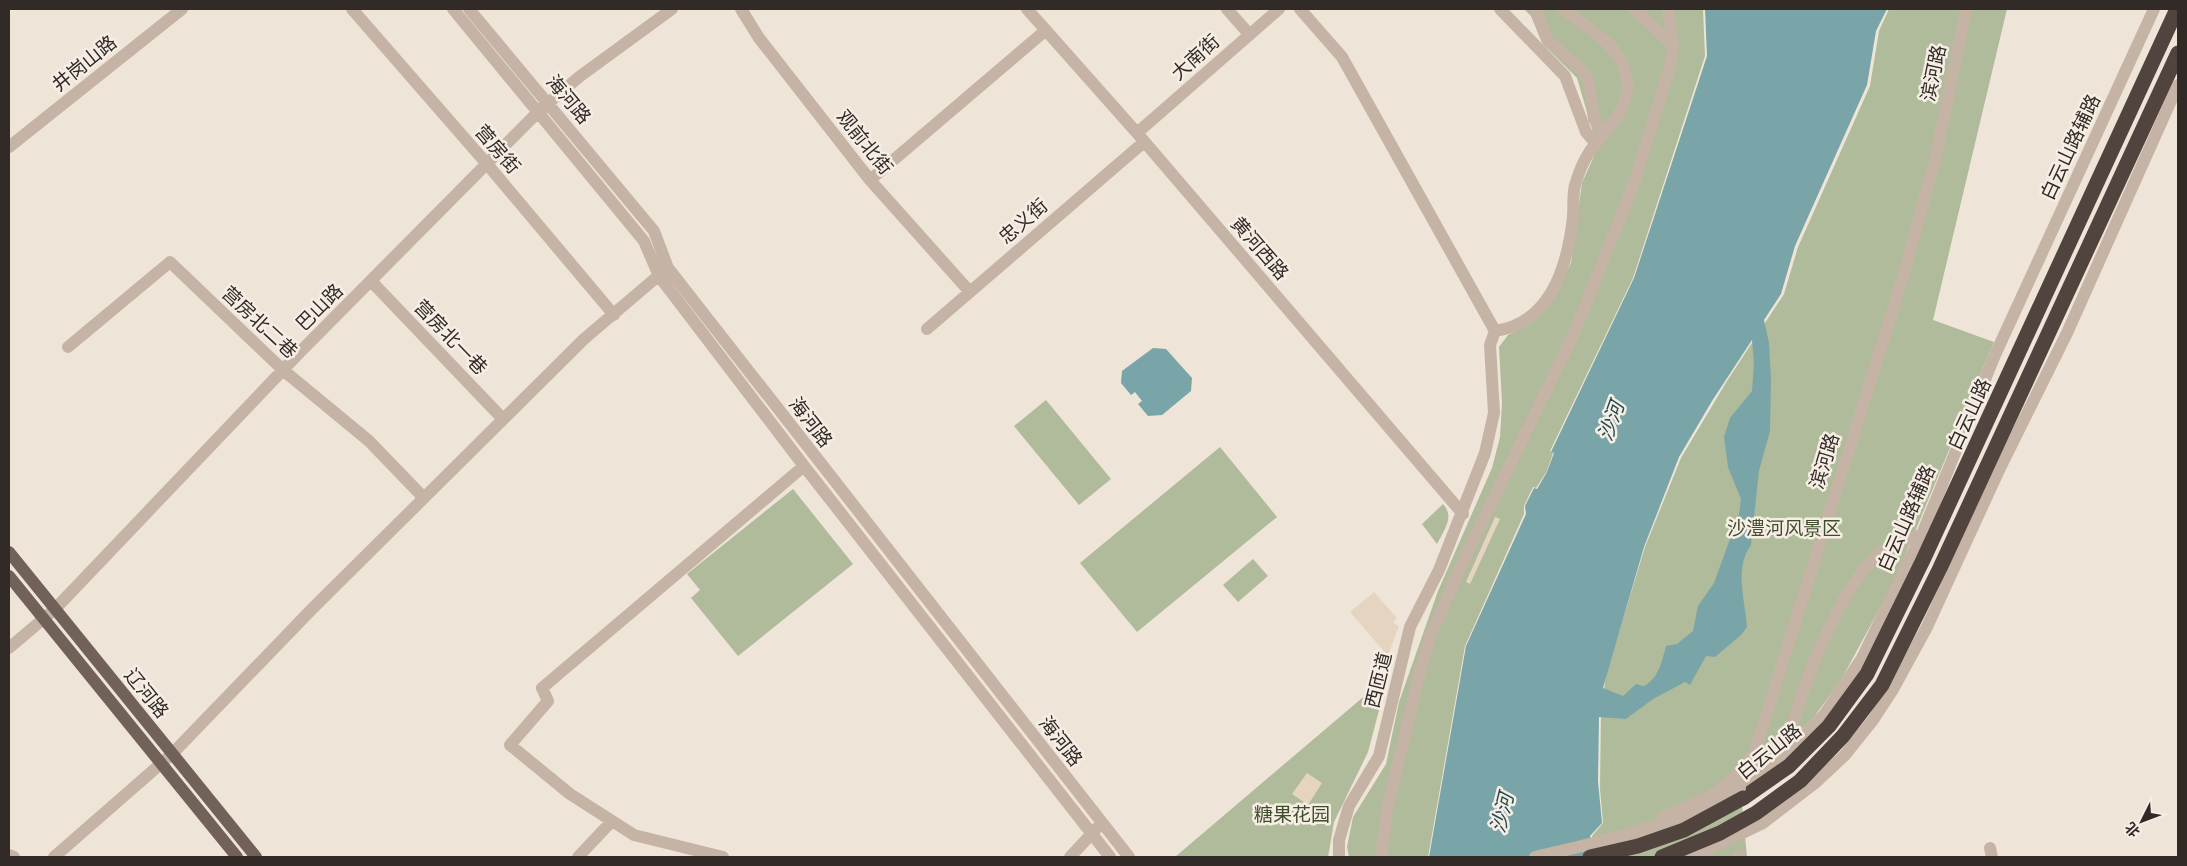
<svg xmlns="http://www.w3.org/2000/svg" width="2187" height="866" viewBox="0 0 2187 866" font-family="'Sofia Sans Condensed','Noto Sans SC',sans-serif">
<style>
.green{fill:#afbb9a}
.plaza{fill:#e5d5c0}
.water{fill:#7aa5a8;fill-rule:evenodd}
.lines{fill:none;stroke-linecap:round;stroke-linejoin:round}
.minor{stroke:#c5b4a5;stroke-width:12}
.major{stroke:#726158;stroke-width:12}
.highway{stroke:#51443e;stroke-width:15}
.minor-bridge{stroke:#c5b4a5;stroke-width:12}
.highway-bridge{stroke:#51443e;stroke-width:15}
.labels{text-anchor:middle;stroke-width:5;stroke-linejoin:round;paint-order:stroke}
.street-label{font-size:19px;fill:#312a26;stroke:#f6eee4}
.park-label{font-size:19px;fill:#404d2c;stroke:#f6eee4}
.water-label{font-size:20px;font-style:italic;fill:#204a4e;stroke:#f6eee4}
</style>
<rect width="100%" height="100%" fill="#eee4d8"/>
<path class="green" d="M1524,9h179l2,47 -72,222 -83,173 3,2 -6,18 -11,17 -3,-1 -9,19v8l-59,132 -37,211h-79l-2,-10 6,-30 33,-53 13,-62 39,-111 54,-123 8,-31 2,-34 -3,-56 9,-12 22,-11 25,-27 16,-34 11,-80 12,-27v-20l-17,-58 -35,-35 -11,-27z
M1889,9h118l-74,311 61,22 -100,240 -53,98 -27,37 -33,33 -41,34 7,73h-151l-4,-21 11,-13 -3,-34 1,-77 5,-37 39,-128 36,-89 46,-77 57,-87 14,-47 72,-161 9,-55z
M1046,400l65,79 -32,26 -65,-79z
M1220,447l57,70 -140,115 -57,-69z
M793,489l60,75 -115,92 -47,-58 9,-8 -13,-16z
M1443,504c12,13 1,26 -6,40l-15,-20z
M1253,559l15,17 -30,26 -15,-17z
M1388,676l-20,76 -34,70 -6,35h-153z"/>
<path class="plaza" d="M1495,517l5,2 -30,65 -4,-2z
M1374,592l23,26 -4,5 6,3 -11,30 -38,-44z
M1307,773l15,10 -14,22 -16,-11z"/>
<path class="water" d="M1705,9h182l-11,22 -9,54 -72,161 -14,48 -17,26 5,23 2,36 -1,52 -11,40 -8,74c-17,23 -6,55 -4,82l-6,8 -26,22 -9,-1 -16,29 -5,-3 -32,17 -27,20 -27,-2 -1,64 4,42 -12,13 5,21h-166l37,-211 60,-132 -1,-8 9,-18 3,1 10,-17 7,-19 -3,-1 83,-174 73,-222zM1752,340l2,24 -2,27 -22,27 -6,19 4,30 13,32 -2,15 -25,69 -16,23 -5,25 -16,13 -11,2c-4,15 -7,32 -22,40l-8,-2 -13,12 -20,-8 41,-141 35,-90 33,-56z
M1153,348l13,1 26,29 -1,13 -29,24 -14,1 -10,-12 4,-3 -7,-9 -4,3 -10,-12 1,-12z"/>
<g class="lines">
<path class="minor" d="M352,9l135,155 127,151
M453,9l191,232 15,35 145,190 306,391
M469,9l185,222 14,37 461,589
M741,9l18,29 111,142 100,112
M1027,9l110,124 326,381
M1227,9l22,25
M1300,9l42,48 153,274 -5,14 4,68 -9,40 -46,117 -29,57 -31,129 -30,50 -10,34v17
M1500,9l65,67 21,56 10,12
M1535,9l13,32 34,29 7,12 5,37 11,14
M1634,9l39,36
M1137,133l142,-124
M9,147l173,-138
M870,180l176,-150
M371,281l132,138
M927,329l217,-187
M1495,331c57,-8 73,-67 78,-115 1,-11 -1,-24 3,-34 3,-10 8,-22 14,-31 16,-21 38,-39 37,-68 -2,-37 -39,-54 -64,-74
M68,347l102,-85 113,108 86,71 55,57
M9,648l46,-39 246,-258 238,-240 40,-34 93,-68
M1792,730c9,-45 54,-157 94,-181 12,-7 26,-11 39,-16
M1740,788l46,-34 38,-39 38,-57 60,-124 73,-179 159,-346
M1663,817l48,-21 20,-16 23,-26 149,-477 33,-121 30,-147
M1990,848l2,9
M9,855l5,2
M1739,855l1,2
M54,857l118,-103 138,-143 274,-272 80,-68
M578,857l34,-36
M723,857l-89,-22 -64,-41 -60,-49 38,-44 -6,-13 262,-222
M1070,857l27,-29
M1381,857l6,-47 34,-143 10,-33 37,-83 106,-217 59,-148 37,-120 3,-21 -5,-36
M1692,857l71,-34 52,-40 30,-28 28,-35 19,-29 35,-64 73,-159 67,-135 111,-248"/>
<path class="major" d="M9,552l247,305
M9,576l228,281"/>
<path class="highway" d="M1743,798l46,-32 40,-40 38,-52 56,-114 254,-551
M1662,857l58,-24 36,-20 44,-32 43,-45 39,-51 58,-117 238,-515"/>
<path class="minor-bridge" d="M1535,857c73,-17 140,-31 205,-69"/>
<path class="highway-bridge" d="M1590,857l48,-11 46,-16 59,-32"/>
</g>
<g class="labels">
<g class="street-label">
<text transform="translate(1195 57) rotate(-42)" y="7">大南街</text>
<text transform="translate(84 63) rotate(-39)" y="7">井岗山路</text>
<text transform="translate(1933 73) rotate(-78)" y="7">滨河路</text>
<text transform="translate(569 99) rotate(50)" y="7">海河路</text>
<text transform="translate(865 142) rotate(51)" y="7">观前北街</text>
<text transform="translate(2070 147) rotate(-65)" y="7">白云山路辅路</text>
<text transform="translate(498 149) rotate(49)" y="7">营房街</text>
<text transform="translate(1023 221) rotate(-41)" y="7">忠义街</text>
<text transform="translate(1260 248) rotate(49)" y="7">黄河西路</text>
<text transform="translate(319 307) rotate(-45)" y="7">巴山路</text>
<text transform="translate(260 322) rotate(43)" y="7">营房北二巷</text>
<text transform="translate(451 337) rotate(46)" y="7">营房北一巷</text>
<text transform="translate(1969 414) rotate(-65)" y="7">白云山路</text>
<text transform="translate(811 422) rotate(52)" y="7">海河路</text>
<text transform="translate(1824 461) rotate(-73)" y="7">滨河路</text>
<text transform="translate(1906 518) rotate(-66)" y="7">白云山路辅路</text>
<text transform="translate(1378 680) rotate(-76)" y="7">西匝道</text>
<text transform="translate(147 693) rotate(51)" y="7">辽河路</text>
<text transform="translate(1061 741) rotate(52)" y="7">海河路</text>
<text transform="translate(1769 751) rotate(-39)" y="7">白云山路</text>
</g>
<g class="park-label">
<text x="1784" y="535">沙澧河风景区</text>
<text x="1292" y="821">糖果花园</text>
</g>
<g class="water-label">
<text transform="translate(1611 421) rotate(-70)" y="7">沙河</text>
<text transform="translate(1502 813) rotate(-76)" y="7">沙河</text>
</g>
</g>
<rect width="2187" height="866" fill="none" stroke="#312a26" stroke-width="20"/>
<g transform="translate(2142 821) rotate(228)" stroke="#f6eee4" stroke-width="4" paint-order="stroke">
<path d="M0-4L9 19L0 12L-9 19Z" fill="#312a26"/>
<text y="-8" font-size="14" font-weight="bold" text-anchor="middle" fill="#312a26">北</text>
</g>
</svg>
